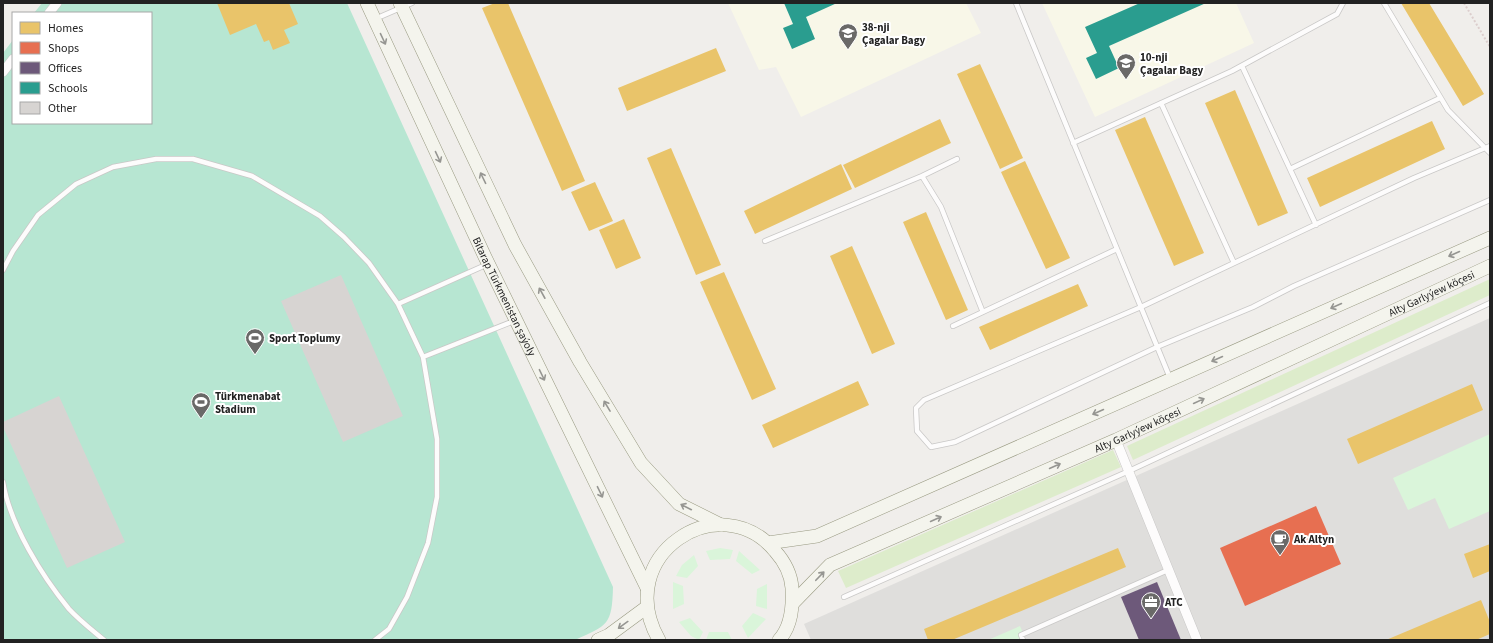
<svg xmlns="http://www.w3.org/2000/svg" width="1493" height="643" viewBox="0 0 1493 643" font-family="'Source Sans 3',sans-serif">
<style>
.residential{fill:#dfdedc}
.education{fill:#f8f7e8}
.grass{fill:#ddeccb}
.park{fill:#daf5da}
.pitch{fill:#b7e6d2}
.homes{fill:#e9c46a}
.shops{fill:#e76f51}
.offices{fill:#6d597a}
.schools{fill:#2a9d8f}
.building{fill:#d7d4d2}
.lines{fill:none;stroke-linecap:round;stroke-linejoin:round}
.lane-casing{stroke:#c9c8c7;stroke-width:6}
.street-casing{stroke:#c9c8c7;stroke-width:10}
.secondary-casing{stroke:#999a82;stroke-width:14}
.path{stroke:#dccecd;stroke-width:2;stroke-dasharray:2 2;stroke-linecap:butt}
.lane{stroke:#fdfcfc;stroke-width:4.5}
.street{stroke:#fdfcfc;stroke-width:9}
.secondary{stroke:#f4f4ed;stroke-width:13}
.oneway{stroke:#969692}
.labels{text-anchor:middle;stroke-width:4;stroke-linejoin:round;paint-order:stroke}
.poi-label{font-size:11px;font-weight:bold;fill:#222;stroke:#fff;text-anchor:start}
.street-label{font-size:11px;fill:#222;stroke:#fff}
</style>
<rect width="100%" height="100%" fill="#f0eeeb"/>
<path class="residential" d="M1490,318v322h-679l-7,-16z"/>
<path class="education" d="M728,3h238l15,30 -180,84 -25,-50 -17,3z
M1042,3h194l18,40 -159,74z"/>
<path class="grass" d="M1490,279v16l-357,165 -6,-14z
M1113,450l8,17 -275,121 -8,-17z"/>
<path class="park" d="M1490,434v77l-41,18 -14,-31 -27,12 -15,-32z
M720,548l13,2 -3,9 -20,1 -4,-9z
M739,551l21,19 -8,4 -16,-13z
M694,555l4,11 -11,12 -11,-2 6,-11z
M673,582l10,4 1,18 -11,5z
M767,584v25l-11,-3 1,-17z
M753,613l13,6 -18,19 -6,-12z
M690,618l13,14 -4,8 -8,-4 -12,-14z
M1020,626l6,14h-38z
M709,632h19l4,8h-26z"/>
<path class="pitch" d="M42,3h305l266,584c-1,38 -5,38 -38,53h-572v-587l10,-13v83h138v-110h-117z"/>
<path class="homes" d="M217,3h72l9,21 -14,6 6,13 -17,7 -4,-10 -5,2 -8,-18 -26,11z
M495,3h13l77,178 -23,10 -80,-183z
M1401,3h28l55,91 -21,12z
M716,48l10,23 -99,40 -9,-23z
M980,64l43,94 -23,11 -43,-95z
M1235,90l53,123 -30,13 -53,-123z
M1145,117l59,136 -30,13 -59,-136z
M940,119l11,24 -96,45 -12,-23z
M1432,121l13,28 -125,58 -13,-29z
M671,148l50,117 -25,10 -49,-117z
M1025,161l45,97 -24,11 -45,-97z
M841,164l11,25 -97,45 -11,-23z
M595,182l18,39 -24,10 -18,-39z
M926,212l42,98 -22,10 -43,-98z
M624,219l17,39 -25,11 -17,-39z
M852,246l43,98 -23,10 -42,-98z
M724,272l52,117 -24,11 -52,-118z
M1078,284l10,22 -98,44 -11,-23z
M858,381l11,24 -96,43 -11,-23z
M1472,384l11,26 -125,54 -11,-25z
M1490,544v27l-17,7 -9,-24z
M1118,548l8,19 -174,73h-24l-4,-11z
M1481,600l9,22v12l-14,6h-90z"/>
<path class="shops" d="M1316,506l25,58 -96,42 -25,-58z"/>
<path class="offices" d="M1157,582l24,58h-42l-18,-43z"/>
<path class="schools" d="M784,3h53l-31,14 9,22 -23,10 -9,-21 10,-4z
M1140,3h66l-97,43 10,22 -23,11 -10,-21 11,-5 -12,-26z"/>
<path class="building" d="M341,275l62,141 -60,26 -62,-141z
M59,396l66,146 -58,26 -64,-141v-5z"/>
<g class="lines">
<defs>
<path id="lane" d="M1016,3l154,375
M1384,3l64,107 42,43
M375,19l37,-16
M1242,66l74,159
M1161,103l73,160
M1073,143l159,-72 105,-57 6,-11
M1490,146l-76,32 -273,129 -217,93 -8,8 1,23 14,16 24,-5 202,-95 96,-40 41,-21 196,-86
M1290,169l150,-71
M922,176l19,31 41,103
M765,241l157,-65 35,-17
M3,270l10,-19 25,-36 38,-31 37,-17 43,-8h37l59,17 68,40 24,21 25,26 29,41 90,-40
M398,304l25,53
M953,326l164,-77
M3,482c7,43 39,94 66,127 10,11 23,21 35,31
M844,597l285,-126 361,-168
M375,640l14,-11 18,-32 21,-54 9,-46v-58l-14,-82 91,-36
M1023,640l-2,-5 147,-65"/>
<path id="street" d="M49,13l8,-10
M3,72l10,-13
M1116,440l81,200"/>
<g id="secondary">
<path id="s1" d="M367,3l118,254 162,331"/>
<path d="M400,3l115,242 65,117 61,101 38,41 42,21"/>
<path d="M768,543l49,-7 673,-298"/>
<path id="s2" d="M793,603l37,-38 286,-125 374,-174"/>
<path d="M598,640l11,-5 38,-28"/>
<path d="M659,640c-48,-85 61,-155 116,-89 9,10 16,23 17,37 1,18 0,38 -13,52"/>
</g>
</defs>
<use href="#lane" class="lane-casing"/>
<use href="#street" class="street-casing"/>
<use href="#secondary" class="secondary-casing"/>
<path class="path" d="M1464,3l26,44"/>
<use href="#lane" class="lane"/>
<use href="#street" class="street"/>
<use href="#secondary" class="secondary"/>
</g>
<defs><path id="oneway-shaft" d="M-6 0H5M1.5-3L5.5 0L1.5 3" fill="none" stroke-width="1.6" stroke-linecap="round" stroke-linejoin="round"/></defs>
<g class="oneway">
<use href="#oneway-shaft" transform="translate(383 39) rotate(65)"/>
<use href="#oneway-shaft" transform="translate(438 157) rotate(65)"/>
<use href="#oneway-shaft" transform="translate(483 178) rotate(-116)"/>
<use href="#oneway-shaft" transform="translate(1454 254) rotate(156)"/>
<use href="#oneway-shaft" transform="translate(542 293) rotate(-119)"/>
<use href="#oneway-shaft" transform="translate(1336 306) rotate(156)"/>
<use href="#oneway-shaft" transform="translate(1217 359) rotate(156)"/>
<use href="#oneway-shaft" transform="translate(542 375) rotate(64)"/>
<use href="#oneway-shaft" transform="translate(1199 401) rotate(-25)"/>
<use href="#oneway-shaft" transform="translate(607 406) rotate(-121)"/>
<use href="#oneway-shaft" transform="translate(1098 412) rotate(156)"/>
<use href="#oneway-shaft" transform="translate(1055 466) rotate(-24)"/>
<use href="#oneway-shaft" transform="translate(600 492) rotate(64)"/>
<use href="#oneway-shaft" transform="translate(686 507) rotate(-153)"/>
<use href="#oneway-shaft" transform="translate(936 519) rotate(-24)"/>
<use href="#oneway-shaft" transform="translate(820 576) rotate(-46)"/>
<use href="#oneway-shaft" transform="translate(623 625) rotate(144)"/>
</g>
<defs>
<symbol id="school-pin" viewBox="-11 -11 22 30"><path d="M0 17L-7.5 6A9.5 9.5 0 1 1 7.5 6Z" fill="#6a6968" stroke="#fff"/><path d="M0-5L7-2L0 1L-7-2ZM-4 1L0 2.5L4 1V4Q0 6-4 4Z" fill="#fff"/></symbol>
<symbol id="stadium-pin" viewBox="-11 -11 22 30"><path d="M0 17L-7.5 6A9.5 9.5 0 1 1 7.5 6Z" fill="#6a6968" stroke="#fff"/><path d="M0-5a6.5 5 0 1 0 0 10a6.5 5 0 1 0 0-10ZM-3.5-1.8h7v3.6h-7Z" fill="#fff"/></symbol>
<symbol id="cafe-pin" viewBox="-11 -11 22 30"><path d="M0 17L-7.5 6A9.5 9.5 0 1 1 7.5 6Z" fill="#6a6968" stroke="#fff"/><path d="M-5.5-4.5H6V0H3Q3 3.5 0 3.5H-2.5Q-5.5 3.5-5.5 0ZM3-3.2v2h1.7v-2ZM-6 4.5H4V6H-6Z" fill="#fff"/></symbol>
<symbol id="office-pin" viewBox="-11 -11 22 30"><path d="M0 17L-7.5 6A9.5 9.5 0 1 1 7.5 6Z" fill="#6a6968" stroke="#fff"/><path d="M-6-3h4V-5.5h4V-3h4V5H-6ZM-1-4.5V-3h2v-1.5ZM-6 0V1H6V0Z" fill="#fff"/></symbol>
</defs>
<g fill-rule="evenodd">
<use href="#school-pin" x="837" y="22" width="22" height="30"/>
<use href="#school-pin" x="1115" y="52" width="22" height="30"/>
<use href="#stadium-pin" x="244" y="327" width="22" height="30"/>
<use href="#stadium-pin" x="190" y="391" width="22" height="30"/>
<use href="#cafe-pin" x="1269" y="528" width="22" height="30"/>
<use href="#office-pin" x="1140" y="591" width="22" height="30"/>
</g>
<g class="labels">
<g class="poi-label">
<text x="862" y="31">38-nji<tspan x="862" dy="13">Çagalar Bagy</tspan></text>
<text x="1140" y="61">10-nji<tspan x="1140" dy="13">Çagalar Bagy</tspan></text>
<text x="269" y="342">Sport Toplumy</text>
<text x="215" y="400">Türkmenabat<tspan x="215" dy="13">Stadium</tspan></text>
<text x="1294" y="543">Ak Altyn</text>
<text x="1165" y="606">АТС</text>
</g>
<g class="street-label">
<text dy="4" stroke="none"><textPath href="#s2" startOffset="713">Alty Garlyýew köçesi</textPath></text>
<text dy="4" stroke="none"><textPath href="#s1" startOffset="324">Bitarap Türkmenistan şaýoly</textPath></text>
<text dy="4" stroke="none"><textPath href="#s2" startOffset="389">Alty Garlyýew köçesi</textPath></text>
</g>
</g>
<rect width="1493" height="643" fill="none" stroke="#222222" stroke-width="8"/>
<rect x="12" y="12" width="140" height="112" fill="#ffffff" stroke="#a7a7a7"/>
<rect x="20" y="22" width="20" height="12" fill="#e9c46a" stroke="#a7a7a7"/>
<text x="48" y="32" font-size="12" fill="#222222">Homes</text>
<rect x="20" y="42" width="20" height="12" fill="#e76f51" stroke="#a7a7a7"/>
<text x="48" y="52" font-size="12" fill="#222222">Shops</text>
<rect x="20" y="62" width="20" height="12" fill="#6d597a" stroke="#a7a7a7"/>
<text x="48" y="72" font-size="12" fill="#222222">Offices</text>
<rect x="20" y="82" width="20" height="12" fill="#2a9d8f" stroke="#a7a7a7"/>
<text x="48" y="92" font-size="12" fill="#222222">Schools</text>
<rect x="20" y="102" width="20" height="12" fill="#d7d4d2" stroke="#a7a7a7"/>
<text x="48" y="112" font-size="12" fill="#222222">Other</text>
</svg>
